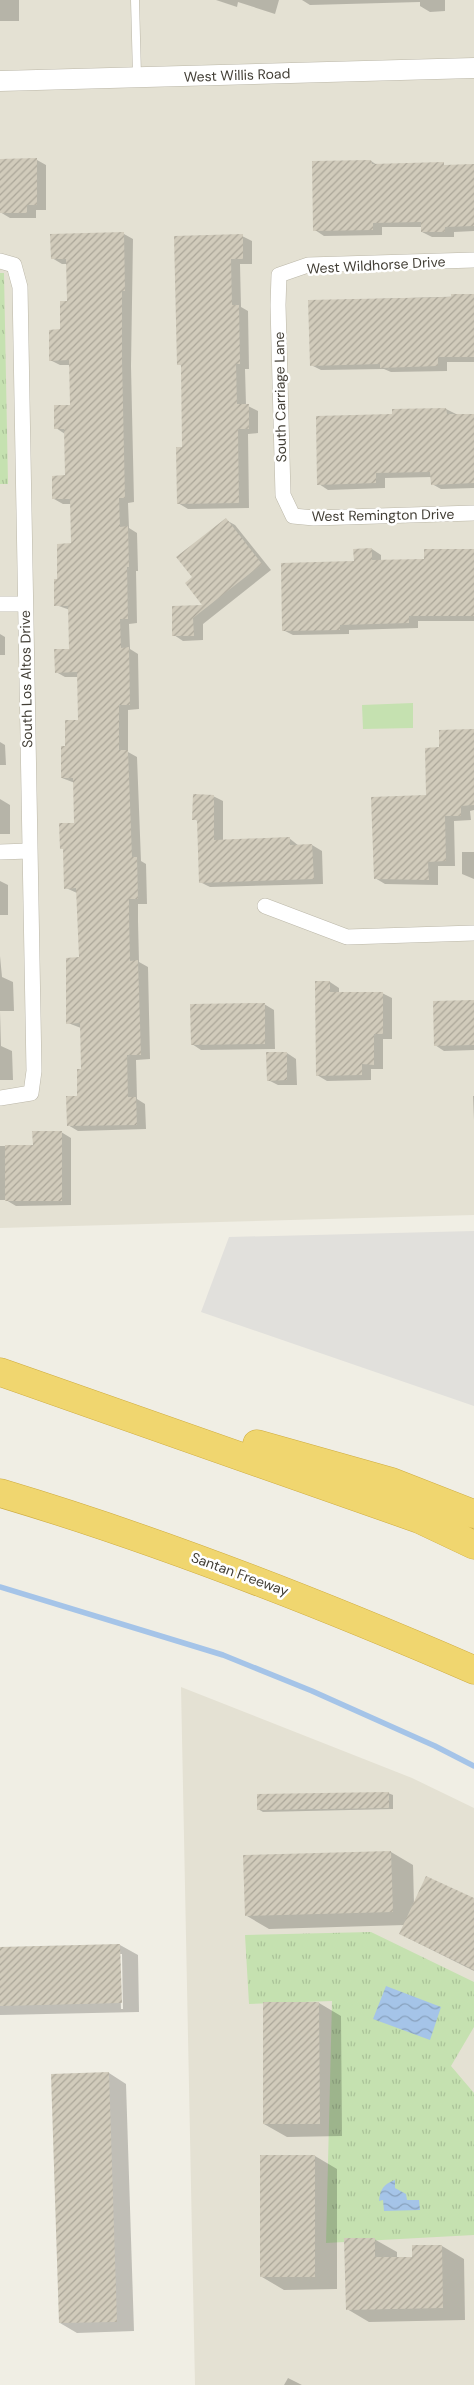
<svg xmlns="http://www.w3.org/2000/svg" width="474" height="2385" viewBox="0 0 474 2385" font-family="'DM Sans',sans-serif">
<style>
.residential{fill:#e4e1d3}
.park{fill:url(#park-tufts)}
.pitch{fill:#c5e1b0}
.parking{fill:#e1e0dc}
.water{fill:url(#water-waves)}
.shadow{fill:#0003;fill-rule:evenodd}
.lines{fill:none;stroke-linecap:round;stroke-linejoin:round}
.stream{stroke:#a5c4e8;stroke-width:5.5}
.building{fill:url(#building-hatch)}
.service-casing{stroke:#bbb7a8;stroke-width:9}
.minor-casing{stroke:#bbb7a8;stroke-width:16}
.tertiary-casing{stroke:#bbb7a8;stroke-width:21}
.motorway-casing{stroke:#ceac41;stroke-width:29}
.service{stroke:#fff;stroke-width:8}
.minor{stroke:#fff;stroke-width:15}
.tertiary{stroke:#fff;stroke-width:20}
.motorway{stroke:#f0d66f;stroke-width:28}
.labels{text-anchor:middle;stroke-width:5;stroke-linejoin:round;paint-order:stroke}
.street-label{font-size:14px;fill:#423e35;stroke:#fff}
</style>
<defs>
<pattern id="park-tufts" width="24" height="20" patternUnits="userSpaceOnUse" patternTransform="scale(1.25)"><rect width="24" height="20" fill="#c5e1b0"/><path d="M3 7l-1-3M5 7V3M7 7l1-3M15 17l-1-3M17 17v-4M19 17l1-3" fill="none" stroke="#aac298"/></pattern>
<pattern id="water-waves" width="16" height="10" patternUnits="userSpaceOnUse" patternTransform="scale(1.25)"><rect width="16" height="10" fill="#a5c4e8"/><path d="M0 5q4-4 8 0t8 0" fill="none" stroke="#88a1bd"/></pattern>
<pattern id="building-hatch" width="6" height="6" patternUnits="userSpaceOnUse" patternTransform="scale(1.25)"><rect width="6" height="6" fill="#d1cbbb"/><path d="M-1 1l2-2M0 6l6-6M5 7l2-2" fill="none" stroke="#aba699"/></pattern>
</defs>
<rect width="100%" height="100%" fill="#f0eee4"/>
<path class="residential" d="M0,0h474v1215l-474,13z
M181,1687l231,91 62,30v577h-279z"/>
<path class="park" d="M0,273h4l4,211h-8z
M371,1932l103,50v45l-23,39 23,27v142l-148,8 6,-242 -83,3 -4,-69z"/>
<path class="pitch" d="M413,703v25l-50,1 -1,-24z"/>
<path class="parking" d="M474,1231v175l-273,-94 28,-75z"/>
<path class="water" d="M386,1986l55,21 -11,33 -57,-21z
M395,2180v8l11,6 1,6h12l1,10 -36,1 -1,-11 -4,1c1,-12 5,-17 16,-21z"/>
<path class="shadow" d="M0,0h19v21h-19z
M216,0h63l-4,14 -37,-12 -1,5z
M302,0h143v11l-15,1 -10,-6v-4l-110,3z
M37,160l9,5v45h-10v8h-26l-10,-6z
M371,161l6,4h97v66l-20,1v5h-22l-10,-5v-5h-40v8l-58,1 -9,-6z
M124,234l9,5 -2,127 3,136 -6,1 1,25 8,5 1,38h-2l1,52 -8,1 1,25 8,5 1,55 -11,1v42l9,5 4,104 5,3 1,40h-9v17l1,41 9,5 2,92 -14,1 1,39 8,5 1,25 -68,2 -10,-6 10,-28 4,-26 -1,-43 -13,-5 12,-64 -3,-66 -11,-5 -1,-38 -4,-2 15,-24 -1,-41 -13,-5 4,-31 13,-26v-44h-14l-9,-5 14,-22v-40l-14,-5 16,-61 -1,-40h-8l-9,-5 12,-23 -1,-42 -9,-6 15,-22v-41h-11l-10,-5 11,-29 7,-29 -1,-38h-5l-10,-6z
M242,236l10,5v23h-12l1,43 7,4 1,58h-4l1,36 12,6v22l-10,1 1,74 -61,1 -10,-6 6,-54 -2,-83 -3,-2z
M474,296v66h-27v9l-56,1 -7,-3 -63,1 -10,-5 -2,-64z
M446,409l10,5 18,1v73l-33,1 -9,-5v-7l-47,1v10l-57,2 -9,-6 74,-69z
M226,520l9,5 36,45 -68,54v16l-20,1 -9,-6 31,-29 -12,-28z
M372,549l9,6v6l44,-1 49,-11v72h-56v7l-69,2v4l-56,1 -10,-5z
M0,634l5,3v18h-5z
M474,731v79l-4,1 1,9 -17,1 1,45h-17v19l-53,-1 -10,-6 52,-81 13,-48z
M0,742l5,3 1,20h-6z
M213,796l10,5v40l66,-3 10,8 13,-1 10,6 1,33 -113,3 -10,-5 -2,-61 -4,-2z
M0,799l10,6v29h-10z
M462,852h12v27l-12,-5z
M0,881l8,4v30h-8z
M0,956l2,21 11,5 1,29h-14l1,35 11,5 1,29h-13z
M330,982l9,6v5h43l10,5v41h-9v30h-12v11l-44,1 -10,-6z
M474,1002v48l-30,1 -9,-6z
M264,1004l10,6 1,39 -74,1 -9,-6z
M287,1053l9,6 1,26h-19l-10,-5z
M473,1096h1v24z
M61,1132l10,6v67l-55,1 -10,-6h-6v-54h34z
M388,1793l5,2v14l-130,3 -5,-3z
M391,1852l22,13 1,39 60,-5v72l-74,-37 5,-9 -136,4 -22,-13z
M120,1945l18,10 1,57 -139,3v-67zM119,1954h3l1,55h-2z
M319,2003l22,13 1,120 -55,1 -23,-13z
M109,2073l17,11 8,247 -57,2 -17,-10z
M315,2156l22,13v120l-53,1 -22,-13z
M374,2239l23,13v6h16l29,-12 22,13 1,61 -96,2 -22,-13z
M288,2378l14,7h-18z"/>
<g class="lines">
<path class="stream" d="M0,1587l223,68 89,36 123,55 39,20"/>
</g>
<path class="building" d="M37,158v47h-10v8h-27v-54z
M371,160l1,4 72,-2v3l30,-1v62l-29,1v5h-24v-10l-48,1v7l-60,1 -1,-70z
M124,232l1,59h-3v69l3,138h-6l1,29 8,-1 1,41h-2l1,52h-8l1,29 8,-1 1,58h-11v45h9l4,107h5l1,42h-9v16l1,46 8,-1 3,95h-14l1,42h8l1,28 -70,1 -1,-30h11v-27h4l-1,-46 -14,1v-66l13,-1 -3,-69 -12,1 -1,-40h-3l-1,-26h15l-1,-45h-12v-32h4v-26h13l-1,-48 -22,1 -1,-24h15l-1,-43h-14v-27h3v-35l14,-1 -1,-44h-18v-23l13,-1 -1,-46h-10v-24h16l-1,-45 -20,1v-31l11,-1v-28h7l-1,-42h-15l-1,-25z
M243,234v25h-12l1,46h7l1,59h-4l1,40h12v25h-11l1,74 -62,1 -1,-57h6l-1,-82h-4l-3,-129z
M451,294h23v63h-36v9l-58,2v-4l-70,2 -2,-66 143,-3z
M446,408l1,6h27v69l-43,2 -1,-13 -54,1v10l-59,2 -1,-69 76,-2v-5z
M226,518l36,46 -69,54 1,18h-22v-30l30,-1 -17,-22 7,-6 -16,-20z
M372,548v12l52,-1v-10h50v67h-65v7l-69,2v5l-58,1 -1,-68 73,-2 -1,-12z
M474,729v76l-13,1v10h-16l1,45 -18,1 1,18 -55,-1 -3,-82 55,-2 -1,-47 14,-1v-17z
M193,794l21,1v45l76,-3v8l22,-1 2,35 -115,4 -2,-63h-5z
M315,981h15v11h53v42h-9v31l-12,-1v11l-46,1z
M474,1000v45l-40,1 -1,-45z
M265,1003v41l-74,1 -1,-41z
M266,1052h21v28l-20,1z
M32,1131h30v70h-57v-56h28z
M389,1792v16l-132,2v-16z
M391,1851l2,61 -148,4 -2,-61z
M426,1876l48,22v72l-75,-36z
M120,1944l2,59 -122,3v-59z
M263,2002h56l1,122h-57z
M109,2072l8,250 -58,1 -8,-249z
M260,2155h55v122h-55z
M344,2238h31v19h37v-12h30l1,63 -97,2z"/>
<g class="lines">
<defs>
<path id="service" d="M135,0l2,75"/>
<path id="minor" d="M474,260l-166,5 -29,10 -1,30 5,190 10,21 21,2 160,-5
M0,261l14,4 6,22 14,784 -3,22 -31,5
M0,604h24
M0,852l29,-1
M265,906l82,31 127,-4"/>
<path id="tertiary" d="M0,81l474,-13"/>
<path id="motorway" d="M0,1372l419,147 55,26
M257,1444l135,38 82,32
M0,1493c162,48 319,110 474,177"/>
</defs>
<use href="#service" class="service-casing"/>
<use href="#minor" class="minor-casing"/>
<use href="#tertiary" class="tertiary-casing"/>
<use href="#motorway" class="motorway-casing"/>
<use href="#service" class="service"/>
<use href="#minor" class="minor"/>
<use href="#tertiary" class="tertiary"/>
<use href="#motorway" class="motorway"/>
</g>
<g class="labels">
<g class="street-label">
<text transform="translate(237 75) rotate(-2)" y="5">West Willis Road</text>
<text transform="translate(376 265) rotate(-3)" y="5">West Wildhorse Drive</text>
<text transform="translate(280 397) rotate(-91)" y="5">South Carriage Lane</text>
<text transform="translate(383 515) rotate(-1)" y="5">West Remington Drive</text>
<text transform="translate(26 679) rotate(-91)" y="5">South Los Altos Drive</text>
<text transform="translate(240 1574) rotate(20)" y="5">Santan Freeway</text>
</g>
</g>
</svg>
